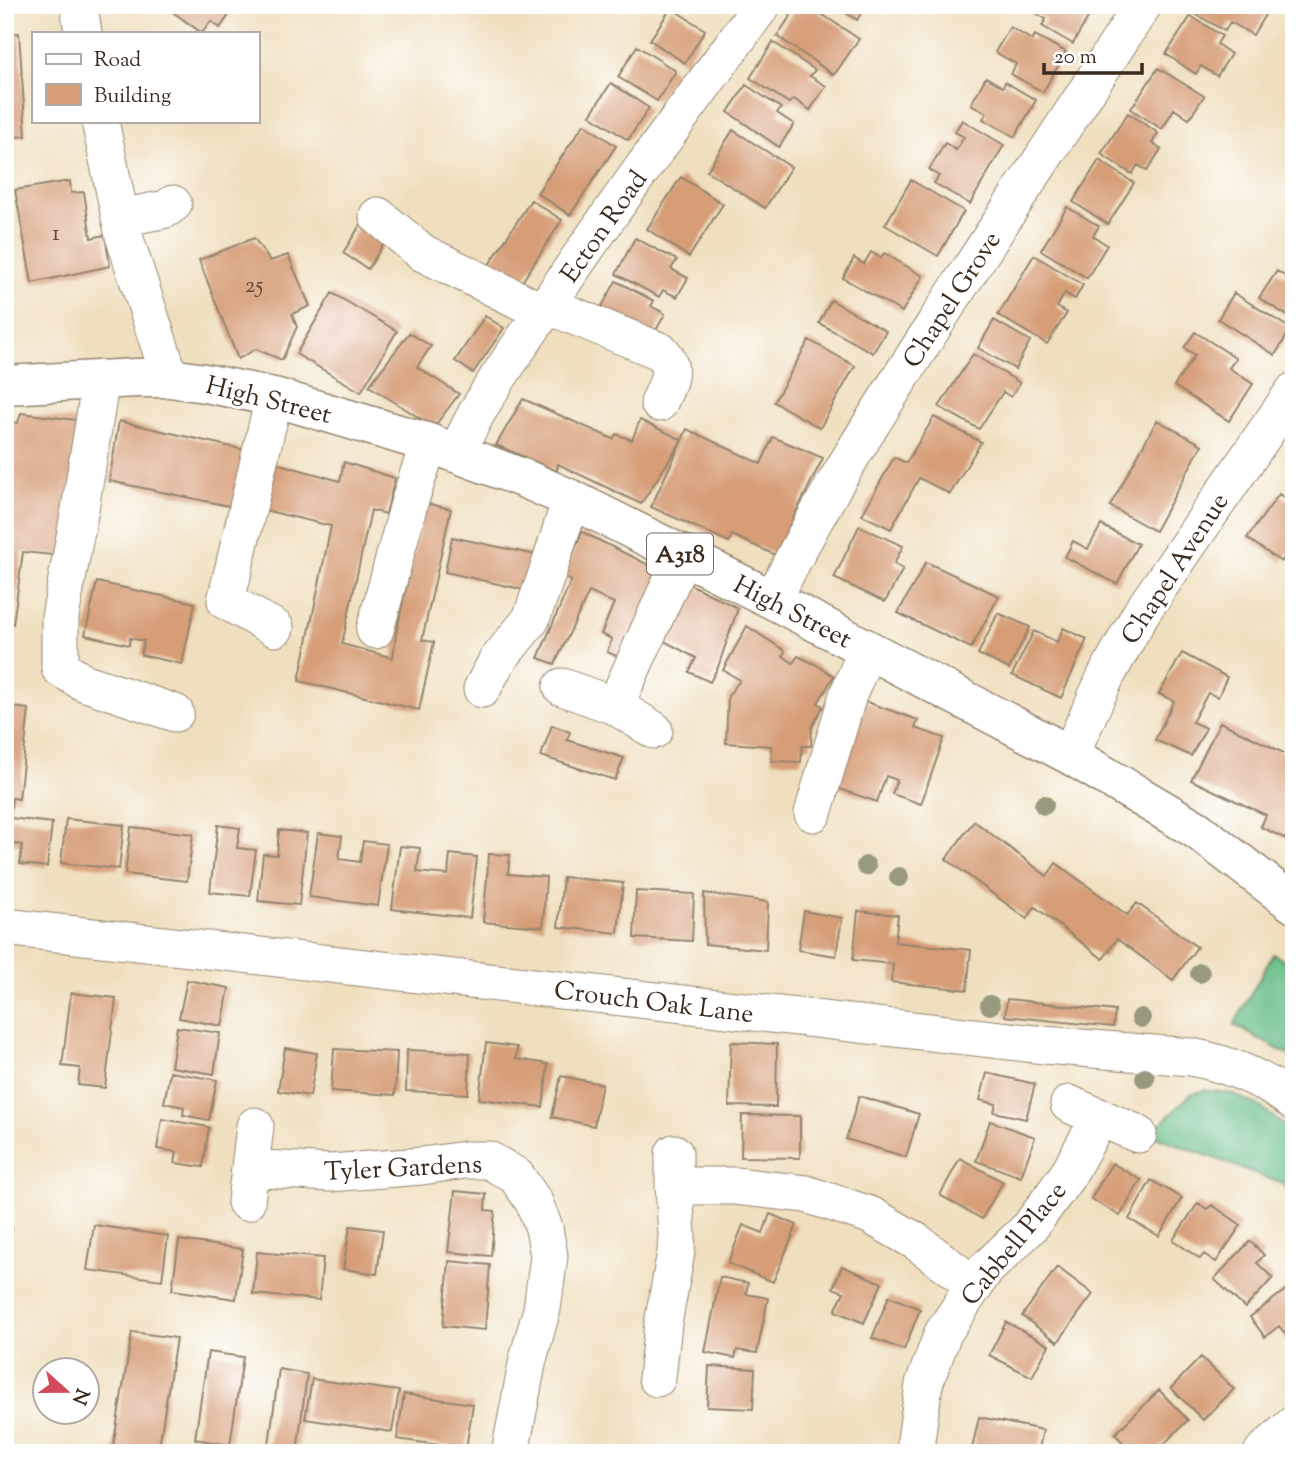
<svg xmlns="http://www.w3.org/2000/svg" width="1299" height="1458" viewBox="0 0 1299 1458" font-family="'Sorts Mill Goudy',serif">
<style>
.forest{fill:#6dbf8c;stroke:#547455;stroke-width:2}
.building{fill:#d69d77}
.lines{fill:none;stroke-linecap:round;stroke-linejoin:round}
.minor-casing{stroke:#95846e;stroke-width:39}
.major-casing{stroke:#95846e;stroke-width:41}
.minor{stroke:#fff;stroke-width:37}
.major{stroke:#fff;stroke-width:38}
.tree{fill:#999a7d}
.labels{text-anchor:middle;stroke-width:6;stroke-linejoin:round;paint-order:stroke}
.number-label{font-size:23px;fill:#624734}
.shield{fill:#fff;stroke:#766a62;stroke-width:2}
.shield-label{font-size:24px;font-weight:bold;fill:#3b2a1e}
.street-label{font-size:26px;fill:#3b2a1e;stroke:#fff}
</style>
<rect width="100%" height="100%" fill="#fff"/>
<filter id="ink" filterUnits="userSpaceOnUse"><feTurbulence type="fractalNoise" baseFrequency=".0143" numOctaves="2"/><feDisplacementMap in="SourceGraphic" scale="14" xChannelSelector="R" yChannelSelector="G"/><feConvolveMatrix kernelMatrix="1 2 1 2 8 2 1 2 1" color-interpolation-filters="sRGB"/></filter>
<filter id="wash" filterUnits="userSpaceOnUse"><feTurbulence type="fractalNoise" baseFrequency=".00686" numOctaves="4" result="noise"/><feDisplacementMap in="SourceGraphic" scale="28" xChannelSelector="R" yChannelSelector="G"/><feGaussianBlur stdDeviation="1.57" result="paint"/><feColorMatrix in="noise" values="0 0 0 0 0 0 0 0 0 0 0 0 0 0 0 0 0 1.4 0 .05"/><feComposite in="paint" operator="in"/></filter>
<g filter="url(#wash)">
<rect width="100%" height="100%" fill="#efdfbe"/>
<path class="forest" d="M1273,954l21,11v93l-60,-33z
M1206,1090l27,4 28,13 33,27v68l-11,-18 -133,-50 41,-40z"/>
<g id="blocks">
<path class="building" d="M163,5h73l-16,23 -9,-7 -9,12z
M798,5h10l51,34 -25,36 -57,-39z
M834,5h32l-9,15z
M1022,5h73l-22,39 -31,-18 4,-7z
M1199,5h55l12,8 -13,22 -23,-13 -5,9 -31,-18z
M671,8l34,22 -20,33 -35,-23z
M1191,16l31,20 -5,8 14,10 -14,22 -16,-10 -5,8 -30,-20z
M1010,27l22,13 3,-5 31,17 -23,40 -32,-18 5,-10 -21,-12z
M19,33l7,103 -21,2v-104z
M773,42l42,28 -5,6 16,10 -16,24 -16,-11 -5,4 -39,-25z
M637,46l39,25 -19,30 -39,-24z
M1158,68l46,28 -15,23 -15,-10 -12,20 -31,-20z
M986,77l17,10 2,-5 31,18 -21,37 -32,-18 4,-6 -16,-9z
M611,83l38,25 -21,32 -38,-25z
M746,85l35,23 -4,5 17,11 -15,23 -51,-35z
M1128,113l30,20 -6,10 9,6 -14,22 -9,-6 -6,9 -31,-20z
M962,120l42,25 -34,59 -36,-21 5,-7 -10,-6 16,-27 11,7 8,-13 -9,-5z
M584,124l32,22 -46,69 -33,-22z
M733,130l58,37 -26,41 -58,-37z
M1099,160l35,23 -26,41 -35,-22z
M681,177l42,27 -34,53 -42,-28z
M911,180l53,31 -26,45 -53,-31z
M70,181l1,12 13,-1 7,46 14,-3 5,31 -78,17 -17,-93z
M531,200l31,20 -44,68 -31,-20z
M1067,207l32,19 -6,10 14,9 -20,33 -46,-28z
M364,219l25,16 -21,34 -25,-16z
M254,238l16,23 18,-6 22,51 -18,8 5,13 -15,33 -26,-11 -18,10 -39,-99z
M635,238l42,22 -6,9 17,9 -11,19 -14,-7 -4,7 -43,-23z
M871,252l10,6 3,-5 39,23 -21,36 -59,-34 11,-20 10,6z
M1034,255l49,30 -8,14 -10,-6 -8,14 10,6 -20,31 -49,-29z
M1277,271l17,11v38l-35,-22z
M616,281l38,20 -3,5 14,8 -12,22 -52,-28z
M332,293l65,38 -36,61 -65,-38z
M1234,293l57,36 -16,26 -57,-36z
M831,300l55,31 -13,22 -54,-30z
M485,316l19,12 -31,45 -18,-12z
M994,320l36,21 -15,28 -37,-21z
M1195,332l41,26 -7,10 24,16 -24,37 -55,-35 21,-31 -11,-7z
M409,333l22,13 -14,21 42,27 -25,33 -65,-41z
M809,340l46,26 -35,62 -46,-26z
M973,354l47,29 -9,14 -8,-5 -24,37 -40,-22z
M523,399l90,40 3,-5 16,6 8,-20 42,20 5,-11 74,35 12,-27 50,21 -48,97 -43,-20 -3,7 -78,-35 31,-67 -41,64 -83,-40 -1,7 -61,-26z
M21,413l64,8 -23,135 -39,-4 -10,72 -8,-1v-202l13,2z
M934,417l47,25 -31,52 -31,-16 -28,51 -29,-14 32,-58 12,6z
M1157,420l45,25 -47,86 -45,-25z
M119,421l126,29 -11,57 -125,-26z
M262,459l78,22 4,-19 51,16 -9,36 -15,-4 -29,134 51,14 3,-24 29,-131 26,6 -29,131 12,2 -15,68 -120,-29 32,-155 -80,-19z
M1279,494l15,10v52l-5,-4 -8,10 -34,-24z
M1101,525l37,19 -21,40 -52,-27 8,-16 15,8z
M859,526l44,20 -9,18 9,5 -18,33 -51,-24z
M582,532l87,43 -41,86 -21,-9 5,-13 -11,-5 13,-31 -25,-11 -34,72 -17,-6 33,-77 -7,-4z
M452,537l89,19 -7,36 -89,-20z
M926,562l73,34 -28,52 -73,-35z
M677,578l61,30 -20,59 -8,15 -21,-10 7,-14 -43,-23z
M97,582l98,21 -13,61 -41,-9 3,-14 -14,-3 -1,7 -44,-10z
M998,613l32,14 -21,42 -31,-15z
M747,626l38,25 -2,5 10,7 5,-7 17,8 19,12 -16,27 5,3 -11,21 -1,19h-9l-1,16 -29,-1 -1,-15 -45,-3 2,-47 12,-16 -17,-10z
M1063,628l24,11 -26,59 -49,-23 22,-44 23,11z
M1182,653l45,24 -9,20 -10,-4 -16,29 14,6 -15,28 -36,-16 19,-39 -15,-7z
M861,700l57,20 -3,8 29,10 -23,66 -29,-10 5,-14 -11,-4 -9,26 -46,-16z
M5,706l24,3 -10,90 -7,-1 -2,20 42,5 -5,44 -27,-3 2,-19 -17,-2z
M1220,722l74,36v85l-33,-16 5,-12 -75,-35z
M552,725l18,7 -3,8 57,18 -9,22 -74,-24z
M66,819l58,6 -5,44 -58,-6z
M974,821l73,55 9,-13 71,52 10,-12 60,44 -24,33 -56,-41 -14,20 -68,-52 -8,12 -81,-60z
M218,825l22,3 -3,20 19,2 -6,46 -40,-4z
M131,827l62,7 -6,47 -62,-7z
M279,830l28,3 -8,72 -41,-4 5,-47 14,1z
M318,833l24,3 -3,23 21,3 3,-21 24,3 -9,62 -69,-9z
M400,846l20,2 -3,24 31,3 2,-21 27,3 -7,61 -78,-9z
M489,854l21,1 -2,19 38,3 -3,50 -60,-5z
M563,877l60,6 -5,50 -60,-6z
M636,891l58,3 -2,47 -58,-3z
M704,893l64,9 -2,48 -61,-6z
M804,911l38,7 -6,38 -38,-6z
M858,911l40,4 -3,27 76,8 -4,40 -76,-8 2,-18 -40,-4z
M187,980l42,8 -7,38 -43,-8z
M71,993l45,5 -11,90 -27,-3 2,-17 -18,-2z
M1007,999l108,12 -2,16 -108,-11z
M177,1027l43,6 -6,41 -43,-7z
M731,1042l46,2 -1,63 -47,-1z
M486,1043l31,4 -1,12 32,5 -5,43 -64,-8z
M285,1048l32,5 -7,43 -32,-5z
M334,1049l63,3 -2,43 -64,-4z
M407,1050l63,3 -2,41 -62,-3z
M170,1072l47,8 -8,40 -26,-5 1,-8 -20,-4z
M987,1073l48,11 -9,35 -32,-7 2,-8 -16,-4z
M561,1076l41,8 -8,42 -42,-9z
M859,1096l60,18 -13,43 -60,-18z
M742,1115l58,1v42l-59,-1z
M162,1119l47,8 -6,40 -28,-4 2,-11 -20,-3z
M990,1121l45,16 -14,40 -45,-16z
M960,1158l43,24 -21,37 -42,-24z
M1112,1163l29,17 -21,36 -29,-17z
M1151,1180l31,18 -23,38 -30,-17z
M455,1191l31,3 -1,16 10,1 -4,45 -43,-4z
M1198,1203l9,6 5,-4 29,20 -25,37 -12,-8 -4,5 -27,-19z
M770,1214l27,11 -24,57 -45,-19 15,-38 20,8z
M94,1225l74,11 -6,44 -75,-10z
M350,1226l33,4 -6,44 -34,-5z
M5,1227h7l-5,51h-2z
M179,1240l64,9 -7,50 -64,-9z
M1250,1241l14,14 -7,8 16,15 -28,30 -31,-29z
M257,1252l66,6 -4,42 -66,-6z
M449,1261l41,4 -5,65 -42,-4z
M842,1266l40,17 -18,40 -29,-12 9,-19 -11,-4z
M1057,1267l36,27 -35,48 -36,-26z
M720,1277l28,6 -2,11 22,4 -11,55 -20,-3 -2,8 -30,-6z
M1292,1285l2,2v59l-15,-20 -14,11 -15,-20z
M889,1296l31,13 -16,41 -32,-12z
M1006,1322l43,23 -17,32 -43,-22z
M132,1332l44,6 -18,115h-46z
M208,1352l35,5 -13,88 -35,-6z
M1201,1357l33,32 -31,31 -32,-32z
M709,1366l46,3 -2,40 -46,-2z
M279,1369l28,5 -10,79 -29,-1z
M312,1379l87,12 -7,41 -87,-13z
M1159,1390l29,30 -33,33h-22l-18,-19z
M404,1394l69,10 -7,45 -69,-10z
M979,1417l64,13 -5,23h-67z
M1094,1442l17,11h-23z"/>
</g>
</g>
<g filter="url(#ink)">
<use href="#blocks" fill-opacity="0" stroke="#95846e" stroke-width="2"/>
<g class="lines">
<defs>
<path id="minor" d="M79,5l4,28
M100,121l24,115 46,142
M378,216l45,37 120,59
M120,218l46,-9 7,-5
M547,305l115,47c15,18 5,32 -3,51
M101,379l-21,130 -20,108v51l23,14 92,31
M274,397l-48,204 49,27
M457,454c20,-51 55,-96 85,-141 70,-105 145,-206 220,-308
M773,600c47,-99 107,-191 167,-284 67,-104 135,-207 203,-311
M375,630l35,-130 19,-57
M562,687l53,19 39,24
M482,689l15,-28 34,-42 18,-51 22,-69
M615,706l68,-151
M1070,755l36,-79 35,-63 153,-222
M813,813l35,-118 19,-45
M5,927l1039,118 147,12c38,7 72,21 103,45
M1069,1104l69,30
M250,1168l80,5 92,-7 43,-6h24l27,16 18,26 10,26 5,28 -7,53 -14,50 -18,94
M674,1186h61l71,8 64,21 47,27 58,44
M246,1202l9,-76
M657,1378l6,-54 13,-72 1,-17 -3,-49v-33
M917,1453l-1,-13 8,-56 19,-51 41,-62 46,-44 37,-51 33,-59
M1262,1453l32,-29"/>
<path id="major" d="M5,385l131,-7h34l35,5 69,14 155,46 96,36 46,20 202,101 297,155 127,75 97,74"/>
</defs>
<use href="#minor" class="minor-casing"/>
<use href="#major" class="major-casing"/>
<use href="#minor" class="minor"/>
<use href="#major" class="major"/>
</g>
<g class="tree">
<circle cx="1044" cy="805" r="10"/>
<circle cx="866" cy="866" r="10"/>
<circle cx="899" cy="877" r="10"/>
<circle cx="1200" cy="973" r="10"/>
<circle cx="990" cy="1005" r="10"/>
<circle cx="1141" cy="1018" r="10"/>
<circle cx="1145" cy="1078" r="10"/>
</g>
</g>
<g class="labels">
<g class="number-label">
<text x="56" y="240">1</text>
<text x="254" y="292">25</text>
</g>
<rect class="shield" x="647" y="533.5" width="66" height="41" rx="5"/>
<g class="shield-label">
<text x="680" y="562">A318</text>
</g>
<g class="street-label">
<text transform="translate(603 226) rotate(-55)" y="9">Ecton Road</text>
<text transform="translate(951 299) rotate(-57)" y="9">Chapel Grove</text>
<text transform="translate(269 399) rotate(14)" y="9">High Street</text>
<text transform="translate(1174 568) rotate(-57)" y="9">Chapel Avenue</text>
<text transform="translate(793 611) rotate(27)" y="9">High Street</text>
<text transform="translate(654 1001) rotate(7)" y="9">Crouch Oak Lane</text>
<text transform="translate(403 1167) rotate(-3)" y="9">Tyler Gardens</text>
<text transform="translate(1013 1243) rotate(-51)" y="9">Cabbell Place</text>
</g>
</g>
<rect width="1299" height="1458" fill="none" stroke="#fff" stroke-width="28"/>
<rect x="32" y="32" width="228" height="91" fill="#ffffff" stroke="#b1aaa5" stroke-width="2"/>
<rect x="46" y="54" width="35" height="10" fill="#ffffff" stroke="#b1aaa5" stroke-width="2"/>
<text x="94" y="66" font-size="21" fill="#3b2a1e">Road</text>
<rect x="46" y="84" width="35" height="21" fill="#d69d77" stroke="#b1aaa5" stroke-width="2"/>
<text x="94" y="102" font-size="21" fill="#3b2a1e">Building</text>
<g transform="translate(66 1391) rotate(111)"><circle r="33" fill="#ffffff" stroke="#b1aaa5" stroke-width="2"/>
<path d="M0-5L12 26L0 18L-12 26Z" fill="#d1495b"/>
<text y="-10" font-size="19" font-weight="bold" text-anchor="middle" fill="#3b2a1e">N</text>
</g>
<path d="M1044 63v10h98v-10" fill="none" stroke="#3b2a1e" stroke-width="3.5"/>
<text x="1054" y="63" font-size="21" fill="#3b2a1e" stroke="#ffffff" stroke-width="5" paint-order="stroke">20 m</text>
</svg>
